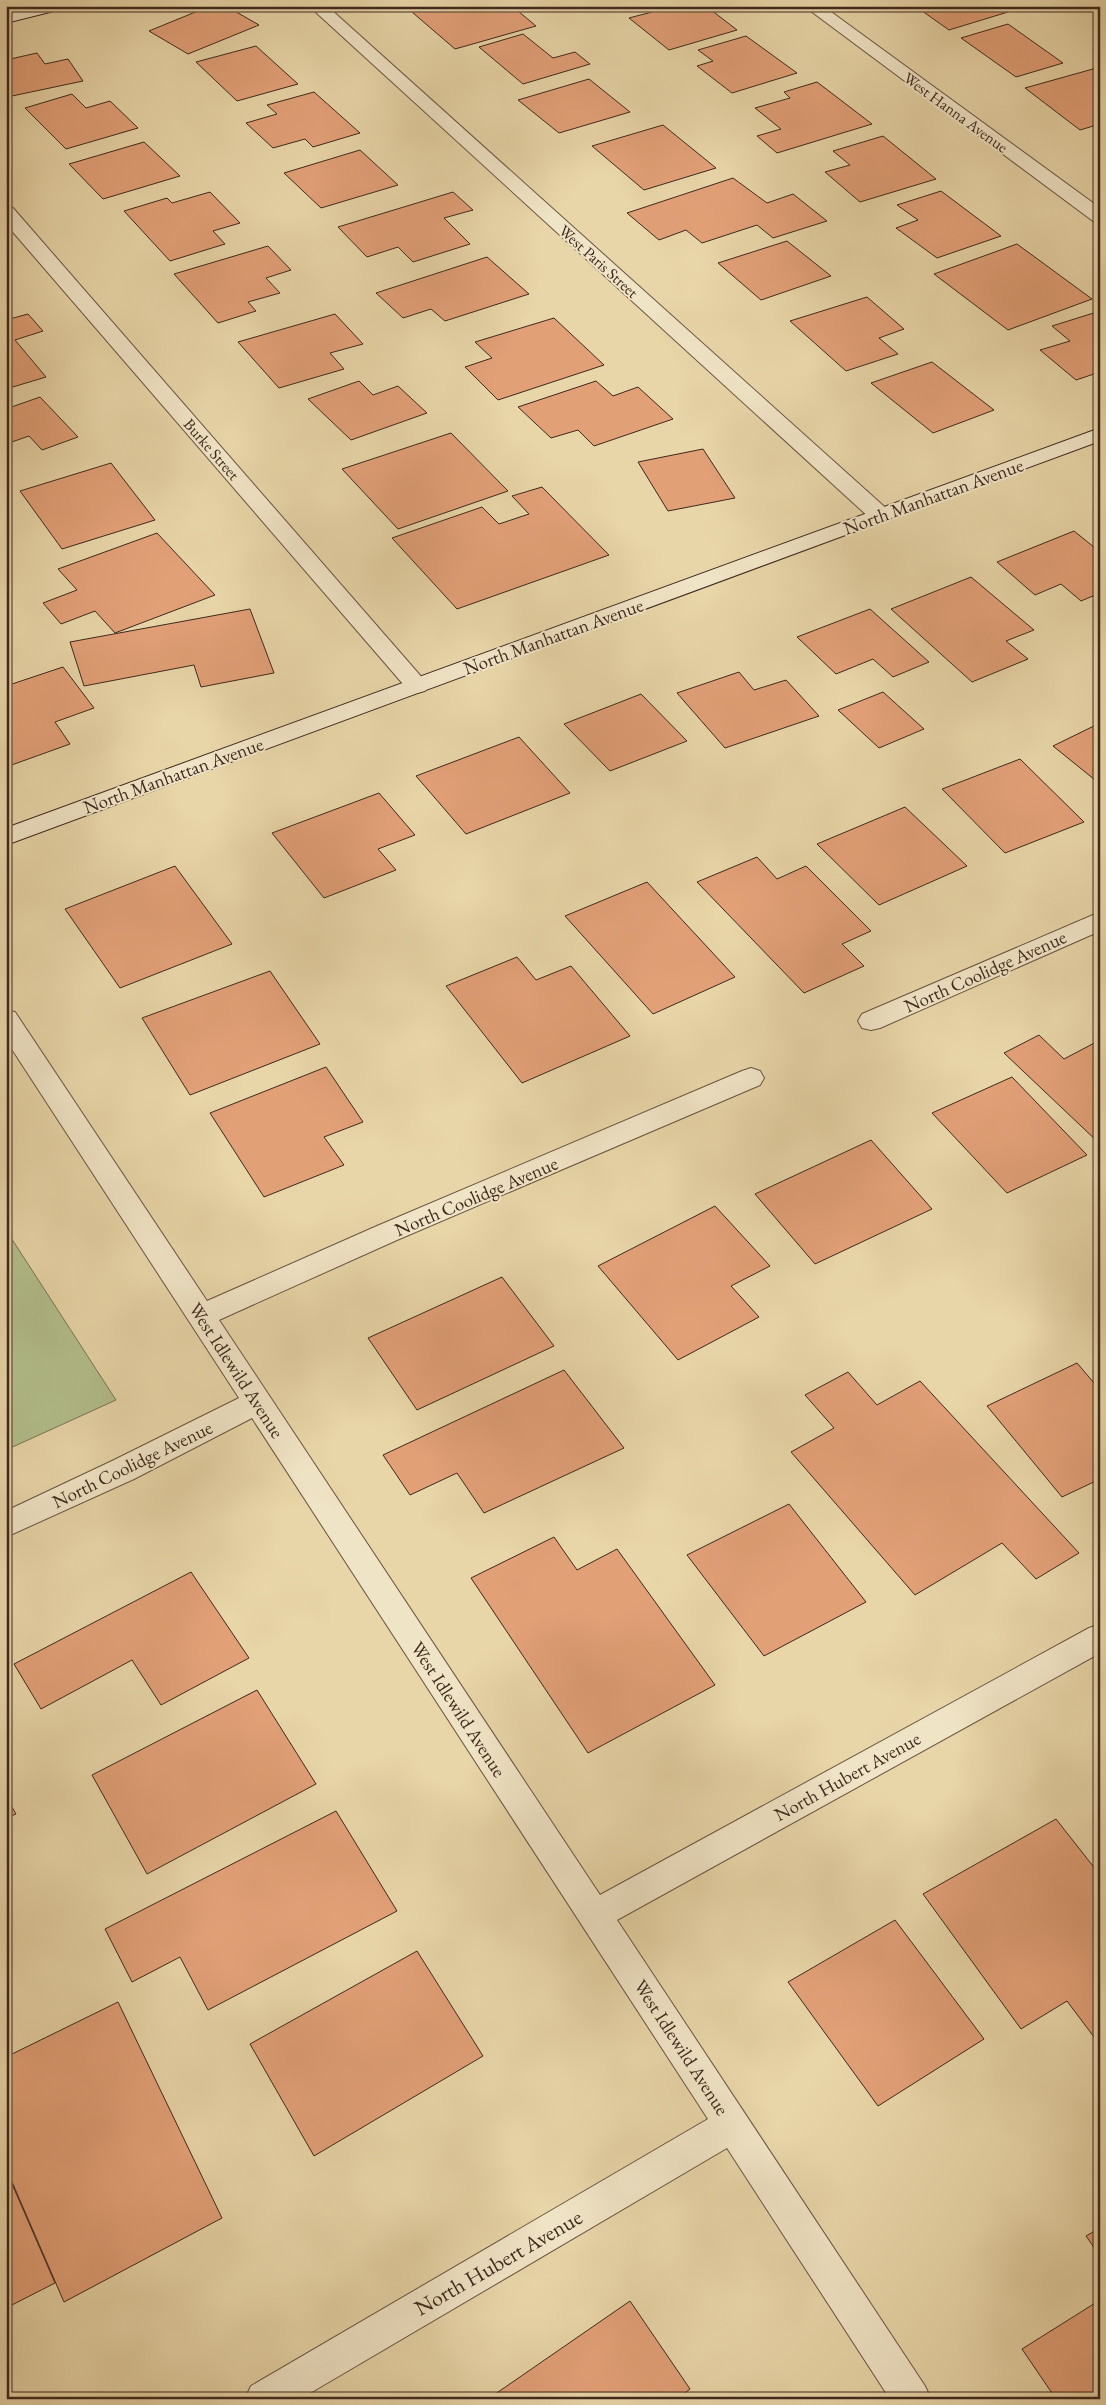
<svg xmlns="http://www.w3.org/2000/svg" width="1106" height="2405" viewBox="0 0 1106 2405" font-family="'EB Garamond',serif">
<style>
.green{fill:#b2be8b;stroke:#787454}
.building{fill:#e2a077;stroke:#3e291e}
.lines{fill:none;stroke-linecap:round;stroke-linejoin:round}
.street-casing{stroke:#685440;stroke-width:2}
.secondary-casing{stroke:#3e291e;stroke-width:2}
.street{fill:#f0e4c6;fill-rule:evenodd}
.secondary{fill:#f0e4c6;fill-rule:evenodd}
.labels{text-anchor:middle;stroke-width:4;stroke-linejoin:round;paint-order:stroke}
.far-street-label{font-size:16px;fill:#3e291e;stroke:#f0e4c6}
.street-label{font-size:19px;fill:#3e291e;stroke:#f0e4c6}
.near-street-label{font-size:22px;fill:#3e291e;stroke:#f0e4c6}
</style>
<rect width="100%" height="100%" fill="#e8d5a8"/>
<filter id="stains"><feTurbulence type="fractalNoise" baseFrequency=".004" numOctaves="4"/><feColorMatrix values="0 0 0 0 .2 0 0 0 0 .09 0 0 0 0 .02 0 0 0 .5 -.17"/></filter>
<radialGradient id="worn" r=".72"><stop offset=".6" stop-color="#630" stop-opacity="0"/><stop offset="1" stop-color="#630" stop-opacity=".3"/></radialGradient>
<path class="green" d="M6,1230l110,170 -110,50z"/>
<path class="building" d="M210,6h16l33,19 -71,29 -39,-23z
M405,6h107l24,20 -81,23z
M645,6h61l31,24 -68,20 -40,-32 23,-6z
M915,6h86l7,6 -59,18z
M1008,24l55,39 -47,14 -55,-39z
M523,34l30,24 22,-6 15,12 -67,20 -44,-37z
M746,36l51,37 -65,20 -35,-27 16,-5 -15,-11z
M256,46l42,38 -61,17 -41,-39z
M37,53l8,11 23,-5 15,22 -71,15 -6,-9v-27z
M1100,67v57l-20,6 -55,-42z
M589,79l41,33 -71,21 -41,-33z
M817,82l55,42 -95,29 -20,-17 24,-7 -26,-21 35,-10 -6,-6z
M314,92l46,41 -47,14 -8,-8 -32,9 -27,-25 31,-9 -10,-9z
M72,94l14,14 24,-7 28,27 -72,21 -41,-41z
M663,125l53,43 -72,22 -52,-44z
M883,136l53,43 -76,23 -35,-30 25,-7 -17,-14z
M144,142l36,34 -77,23 -34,-35z
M360,150l38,35 -77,23 -37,-35z
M733,178l34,25 26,-9 34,27 -54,17 -16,-13 -55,18 -16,-13 -27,10 -32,-27z
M941,191l60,45 -64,22 -41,-30 22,-8 -21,-15z
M210,192l30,31 -27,8 12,13 -55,17 -46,-50 43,-13 5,5z
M453,192l20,18 -29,8 26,26 -57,18 -15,-15 -31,10 -29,-30z
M787,241l44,35 -70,24 -43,-37z
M1017,244l75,55 -84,31 -74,-56z
M268,246l23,24 -25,8 14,15 -32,9 8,9 -38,12 -44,-49z
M487,257l42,37 -84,27 -14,-12 -28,9 -27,-25z
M867,297l37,32 -25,9 19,16 -52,17 -56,-50z
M1100,311v61l-24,8 -36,-30 30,-9 -18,-15z
M28,314l15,17 -28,9 31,37 -40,12v-69z
M335,314l28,30 -33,9 14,16 -65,19 -41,-46z
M554,318l50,47 -106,35 -33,-33 27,-9 -17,-16z
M932,362l62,48 -61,23 -62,-50z
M359,381l14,14 25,-9 29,27 -76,27 -43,-41z
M596,381l17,15 25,-9 35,32 -79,27 -16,-16 -27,8 -33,-31z
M40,397l38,40 -36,13 -13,-14 -23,8v-35z
M451,433l57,58 -110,38 -56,-60z
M703,449l32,49 -67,13 -30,-49z
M111,463l44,57 -93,29 -42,-58z
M542,487l67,68 -152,54 -65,-71 90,-31 17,17 30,-10 -17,-18z
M1074,531l26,21v41l-19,8 -20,-17 -26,11 -38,-33z
M157,533l58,62 -100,38 -20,-22 -34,13 -18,-21 34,-13 -19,-21z
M971,577l63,53 -28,11 22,18 -56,23 -81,-73z
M250,609l24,64 -73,14 -7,-22 -110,21 -14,-44z
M870,609l59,53 -36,15 -20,-18 -37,15 -39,-37z
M63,667l31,41 -39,14 15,22 -64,23v-81z
M739,672l15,18 32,-10 33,36 -94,32 -48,-55z
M883,692l41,37 -45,19 -41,-38z
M641,694l46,47 -77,30 -46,-47z
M1100,723v61l-47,-38z
M519,737l51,56 -104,41 -50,-58z
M1020,759l64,63 -79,31 -63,-64z
M379,793l36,42 -37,14 18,21 -72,28 -52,-65z
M905,807l62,59 -88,39 -62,-61z
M757,857l20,22 29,-13 65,65 -29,13 22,22 -60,27 -107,-111z
M175,866l57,78 -112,44 -55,-79z
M647,882l88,95 -82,37 -88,-98z
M517,957l19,23 35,-14 59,70 -108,47 -76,-97z
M270,971l50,73 -130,51 -48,-77z
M1039,1035l25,24 36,-19v104l-96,-91z
M326,1067l37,55 -39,15 20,28 -80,32 -54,-84z
M1012,1077l75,78 -80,38 -75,-80z
M871,1140l61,69 -117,55 -60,-70z
M715,1206l55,60 -39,20 28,31 -81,43 -80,-94z
M502,1277l52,69 -137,64 -49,-72z
M1077,1363l23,27v89l-38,18 -75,-91z
M564,1370l60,78 -140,65 -27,-40 -47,22 -27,-40z
M848,1372l29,33 43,-24 159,172 -43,26 -34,-36 -87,52 -124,-143 43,-24 -29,-33z
M789,1504l77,98 -102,54 -77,-101z
M554,1537l23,33 40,-21 98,136 -127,68 -117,-175z
M191,1572l58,86 -88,47 -29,-45 -91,49 -27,-45z
M257,1690l59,94 -169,90 -55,-99z
M6,1797l10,17 -10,4z
M336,1811l61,100 -189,99 -28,-53 -48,25 -27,-53z
M1056,1819l44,56v170l-33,-44 -46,28 -98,-135z
M895,1920l89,119 -106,67 -90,-124z
M417,1951l66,105 -169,100 -64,-112z
M118,2002l104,216 -158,84 -58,-134v-111z
M6,2170l49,113 -49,25z
M1100,2228v28l-14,-20z
M1100,2300v99h-44l-34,-50z
M630,2301l60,88 -13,10h-189z"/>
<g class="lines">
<defs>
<path id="street" d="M309,6h18l561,504 3,5 -3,5 -8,1 -8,-1z
M804,6h19l277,202v15l-7,-2z
M6,206l7,2 412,473 4,5 -4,5 -8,2 -8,-2 -403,-467z
M1100,912v19l-220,97 -9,2 -9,-2 -4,-7 4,-7z
M6,1010l9,2 192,289 170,-75 365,-155 9,-3 9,3 4,7 -4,7 -363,155 -178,80 381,575 489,-267 11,-4v29l-483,267 308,466 6,13h-41l-163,-251 -427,251h-55l6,-13 457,-267 -456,-701 -118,61 -128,58v-26l106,-50 127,-63 -233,-358z"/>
<path id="secondary" d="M31,6h29l-2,4 -52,13v-10z
M1100,428v13l-1094,404v-17z"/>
</defs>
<use href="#street" class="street-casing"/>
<use href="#secondary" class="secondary-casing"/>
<use href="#street" class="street"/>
<use href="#secondary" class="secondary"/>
</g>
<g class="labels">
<g class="far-street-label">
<text transform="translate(956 112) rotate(36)" y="6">West Hanna Avenue</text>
<text transform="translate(599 261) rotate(42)" y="6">West Paris Street</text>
<text transform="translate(212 449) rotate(49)" y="6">Burke Street</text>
</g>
<g class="street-label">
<text transform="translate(933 496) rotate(-20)" y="7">North Manhattan Avenue</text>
<text transform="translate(553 636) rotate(-20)" y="7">North Manhattan Avenue</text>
<text transform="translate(173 775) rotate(-20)" y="7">North Manhattan Avenue</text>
<text transform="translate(985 971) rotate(-24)" y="7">North Coolidge Avenue</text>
<text transform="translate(476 1196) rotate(-23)" y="7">North Coolidge Avenue</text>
<text transform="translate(237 1370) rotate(57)" y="7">West Idlewild Avenue</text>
<text transform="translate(132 1464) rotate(-26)" y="7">North Coolidge Avenue</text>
<text transform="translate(459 1709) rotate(57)" y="7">West Idlewild Avenue</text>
<text transform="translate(847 1776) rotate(-29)" y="7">North Hubert Avenue</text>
<text transform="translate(682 2047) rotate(57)" y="7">West Idlewild Avenue</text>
</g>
<g class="near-street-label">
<text transform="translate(498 2262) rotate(-30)" y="8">North Hubert Avenue</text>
</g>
</g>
<rect width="1106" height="2405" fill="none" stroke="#e8d5a8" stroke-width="25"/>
<rect x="8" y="8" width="1091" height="2390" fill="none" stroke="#3e291e" stroke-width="2.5"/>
<rect x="12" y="12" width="1081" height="2380" fill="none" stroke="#3e291e"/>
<rect width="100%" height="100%" filter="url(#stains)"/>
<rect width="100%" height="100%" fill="url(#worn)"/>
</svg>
